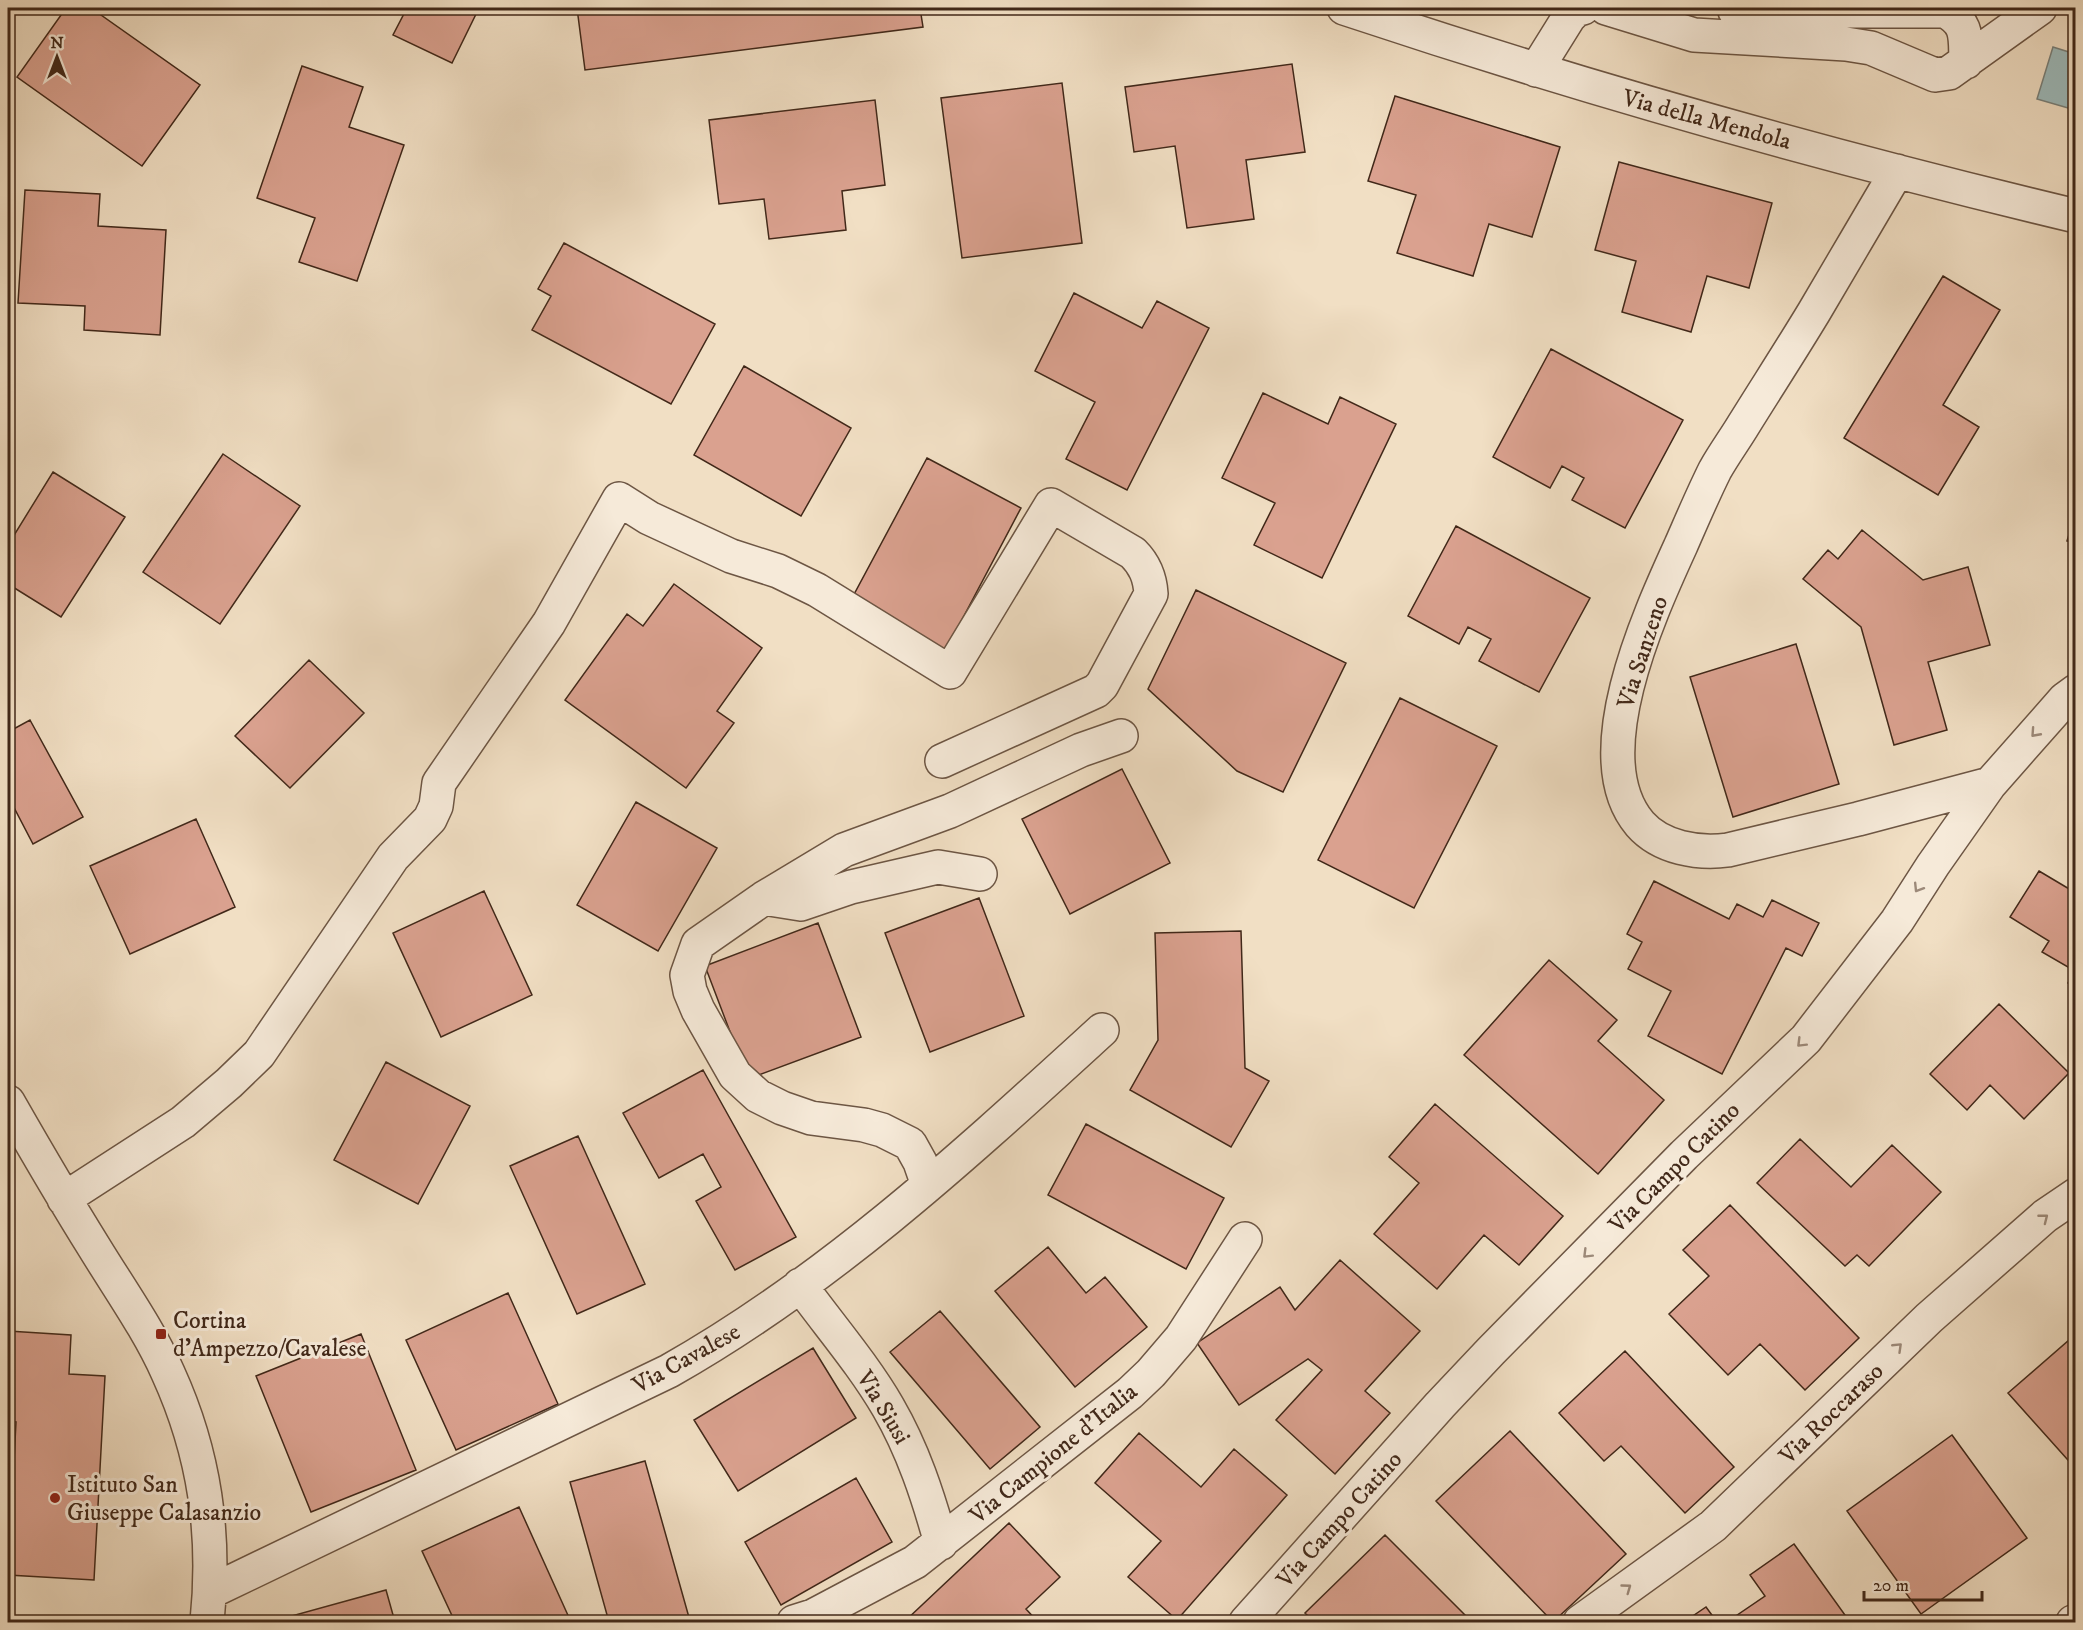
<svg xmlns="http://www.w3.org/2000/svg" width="2083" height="1630" viewBox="0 0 2083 1630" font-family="'IM FELL DW Pica',serif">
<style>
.water{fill:#9dbbbc;stroke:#78807b;stroke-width:1.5}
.building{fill:#daa18f;stroke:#412819;stroke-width:1.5}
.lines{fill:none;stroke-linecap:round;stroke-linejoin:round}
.minor-casing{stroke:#6d5644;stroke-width:36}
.minor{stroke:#f6ead9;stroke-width:33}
.oneway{stroke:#9c8979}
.poi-dot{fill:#8f2418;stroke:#f6ead9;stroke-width:2}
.labels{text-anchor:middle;stroke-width:6;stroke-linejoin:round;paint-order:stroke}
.street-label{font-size:24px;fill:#412819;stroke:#f6ead9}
.poi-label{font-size:24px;fill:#412819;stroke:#f6ead9;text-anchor:start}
</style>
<rect width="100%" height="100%" fill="#f1dfc4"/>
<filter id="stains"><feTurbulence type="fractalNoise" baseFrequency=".00333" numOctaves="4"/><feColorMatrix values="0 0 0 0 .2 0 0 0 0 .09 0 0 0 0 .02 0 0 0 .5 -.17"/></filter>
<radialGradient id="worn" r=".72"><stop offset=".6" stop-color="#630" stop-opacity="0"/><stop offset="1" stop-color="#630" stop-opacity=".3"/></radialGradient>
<path class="water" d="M2053,47l19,6 3,3v54l-38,-11z"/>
<path class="building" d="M66,8h25l109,77 -58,81 -125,-89z
M407,8h72l-27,55 -59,-28z
M577,8h343l3,19 -338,43z
M1292,64l13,88 -59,8 8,59 -67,9 -12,-82 -41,6 -9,-65z
M302,66l61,21 -14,40 55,18 -47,136 -58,-19 16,-44 -58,-20z
M1062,83l20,160 -120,15 -21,-160z
M1395,96l165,51 -28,90 -43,-13 -16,52 -76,-23 19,-58 -48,-14z
M875,100l10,85 -43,6 4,39 -77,9 -5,-40 -45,5 -10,-84z
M1619,162l153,41 -23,85 -42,-12 -16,56 -69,-20 14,-51 -41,-11z
M25,190l75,4 -2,32 68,4 -6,105 -76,-5 1,-24 -67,-3z
M564,243l151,81 -44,80 -139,-74 19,-34 -13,-7z
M1943,276l57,34 -57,95 36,22 -41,68 -94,-57z
M1074,293l68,35 15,-27 52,27 -82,162 -61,-31 29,-57 -60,-31z
M1551,349l132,71 -58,108 -53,-28 12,-22 -22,-12 -12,22 -57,-31z
M744,366l107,62 -50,88 -107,-61z
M1263,393l65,31 12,-27 56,27 -74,154 -68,-33 21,-42 -53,-25z
M223,454l77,52 -80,118 -77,-52z
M927,458l94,50 -75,142 -95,-50z
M53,472l72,45 -64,100 -53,-33v-39z
M2076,512v31l-9,-2z
M1456,526l134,72 -51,94 -60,-31 12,-22 -23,-12 -9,17 -51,-28z
M1862,530l61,50 45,-13 22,78 -62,17 19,68 -53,15 -33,-118 -58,-48 25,-29 10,9z
M674,584l88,64 -45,63 17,12 -48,65 -121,-88 62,-86 16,12z
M1196,590l150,73 -63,129 -46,-21 -89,-82z
M1796,644l43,140 -106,33 -43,-140z
M309,660l55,53 -74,75 -55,-52z
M1400,698l97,48 -83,162 -96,-48z
M30,720l53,97 -50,27 -25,-48v-64z
M1122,769l48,94 -100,51 -48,-95z
M636,802l81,46 -59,103 -81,-46z
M196,819l39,88 -105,47 -40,-88z
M2039,871l37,22v94l-8,-4 7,-12 -33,-19 7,-11 -39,-24z
M1654,881l75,38 8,-15 26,13 9,-17 47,23 -17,33 -16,-8 -64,126 -74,-38 23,-45 -43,-22 14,-27 -15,-8z
M484,891l48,104 -91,42 -48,-104z
M979,898l45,118 -94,36 -45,-119z
M818,923l43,114 -113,42 -43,-113z
M1241,931l4,137 24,13 -38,66 -101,-57 28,-50 -3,-107z
M1549,960l68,60 -19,21 66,59 -66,74 -134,-119z
M1999,1004l70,69 -45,46 -34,-34 -23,25 -37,-36z
M386,1062l84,44 -52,98 -84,-44z
M703,1070l93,167 -61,33 -39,-69 25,-14 -18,-33 -44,24 -36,-65z
M1435,1104l128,112 -44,49 -35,-30 -47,54 -63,-55 45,-51 -30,-26z
M1086,1124l138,74 -38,71 -138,-74z
M578,1136l67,148 -68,30 -67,-148z
M1800,1139l51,48 41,-42 49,47 -72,74 -12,-11 -12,11 -88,-83z
M1730,1205l129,133 -54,52 -45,-46 -32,31 -59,-61 40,-38 -26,-26z
M1048,1247l38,46 19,-16 42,50 -72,60 -80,-96z
M1340,1260l80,71 -55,60 25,22 -55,61 -59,-54 46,-50 -14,-11 -69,46 -42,-62 83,-56 15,23z
M508,1293l50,111 -102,46 -50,-110z
M940,1311l100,116 -50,42 -100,-117z
M8,1331l63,4 -2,39 36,2 -11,204 -86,-5 8,-153 -8,-1z
M361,1334l55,136 -105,42 -55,-136z
M2076,1334v135l-68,-76z
M813,1348l43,70 -118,73 -44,-71z
M1625,1351l109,116 -49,46 -64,-67 -17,15 -45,-48z
M1510,1431l116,123 -73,68 -117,-121z
M1139,1433l62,54 33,-38 53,46 -110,125 -49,-43 33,-36 -66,-58z
M1952,1435l75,103 -106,76 -74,-103z
M645,1461l45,160 -5,1h-76l-39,-140z
M856,1478l36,64 -111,63 -36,-63z
M519,1507l52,115h-116l-33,-71z
M1009,1523l51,54 -34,32 12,13h-134z
M1385,1535l87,87h-158l-9,-9z
M1794,1544l56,78h-123l38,-26 -15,-21z
M386,1590l9,32h-118v-2z
M1706,1607l11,15h-33z"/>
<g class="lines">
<defs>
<path id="minor" d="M1344,8c240,80 485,149 732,208
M1606,8l88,27 152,9 25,4 64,27 14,-2 91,-65
M1735,11h210c24,13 20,27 21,51
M1536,70l33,-53 7,-7 7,-2
M1897,171c-28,47 -55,94 -83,141 -23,38 -47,75 -70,112 -9,15 -20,30 -29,46 -12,24 -23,50 -34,75 -31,68 -98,212 -41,279 21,24 58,30 88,26l130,-31 132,-35
M764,898l37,6 50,-17 87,-20 42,7
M8,1102c28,49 56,97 86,145 25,41 55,83 74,126 37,81 48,162 39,249
M928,1185l-8,-23 -10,-18 -28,-14 -18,-5 -53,-7 -29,-10 -24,-12 -23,-21 -37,-65 -8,-19 -3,-16 11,-31 66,-46 80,-48 106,-39 131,-61 40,-14
M64,1199l119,-77 46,-39 30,-29 134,-197 37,-38 6,-13 3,-23 110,-160 70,-124 30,19 82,38 47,15 39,19 133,82 101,-167 82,48c12,12 17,24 18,41l-49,91 -6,6 -154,70
M800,1285c29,40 63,79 88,122 25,43 40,89 53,136
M210,1592l459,-221c161,-91 297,-217 433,-341
M794,1622l19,-6 102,-54 215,-169 21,-20 30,-35 64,-99
M1246,1622l194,-217 51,-54 193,-196 122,-116 91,-118 36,-56 57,-81 75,-85 11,-8
M1580,1622l133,-96 216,-208 116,-102 31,-21
M2073,1622l3,-1"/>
</defs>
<use href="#minor" class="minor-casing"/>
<use href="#minor" class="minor"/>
</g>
<defs><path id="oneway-chevron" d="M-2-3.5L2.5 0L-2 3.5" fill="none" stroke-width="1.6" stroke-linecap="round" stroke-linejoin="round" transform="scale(1.5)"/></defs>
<g class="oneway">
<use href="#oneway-chevron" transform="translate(2035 733) rotate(132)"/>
<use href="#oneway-chevron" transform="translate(1918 888) rotate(122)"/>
<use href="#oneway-chevron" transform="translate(1801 1043) rotate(135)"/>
<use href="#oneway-chevron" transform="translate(2044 1218) rotate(-38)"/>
<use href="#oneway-chevron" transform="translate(1587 1254) rotate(135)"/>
<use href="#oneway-chevron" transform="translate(1898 1347) rotate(-44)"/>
<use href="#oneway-chevron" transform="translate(1627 1588) rotate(-36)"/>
</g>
<g class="poi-dot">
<rect x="155" y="1328" width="12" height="12" rx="3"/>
<circle cx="55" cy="1498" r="6"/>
</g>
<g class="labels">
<g class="street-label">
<text transform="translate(1707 119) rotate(15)" y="8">Via della Mendola</text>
<text transform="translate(1642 652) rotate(-72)" y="8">Via Sanzeno</text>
<text transform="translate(1674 1167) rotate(-45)" y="8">Via Campo Catino</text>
<text transform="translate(686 1358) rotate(-29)" y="8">Via Cavalese</text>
<text transform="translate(884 1407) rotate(59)" y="8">Via Siusi</text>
<text transform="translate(1831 1413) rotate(-44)" y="8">Via Roccaraso</text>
<text transform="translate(1053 1453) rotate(-39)" y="8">Via Campione d'Italia</text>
<text transform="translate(1339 1519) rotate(-48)" y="8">Via Campo Catino</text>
</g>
<g class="poi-label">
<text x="173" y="1328">Cortina<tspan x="173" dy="28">d'Ampezzo/Cavalese</tspan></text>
<text x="67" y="1492">Istituto San<tspan x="67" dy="28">Giuseppe Calasanzio</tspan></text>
</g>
</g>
<rect width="2083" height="1630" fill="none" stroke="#f1dfc4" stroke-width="30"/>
<rect x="9" y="9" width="2065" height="1612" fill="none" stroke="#412819" stroke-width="3"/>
<rect x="15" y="15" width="2053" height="1600" fill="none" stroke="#412819" stroke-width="1.5"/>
<g transform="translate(57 57)" stroke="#f6ead9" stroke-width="4.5" paint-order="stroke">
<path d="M0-4.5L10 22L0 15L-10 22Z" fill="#412819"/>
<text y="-9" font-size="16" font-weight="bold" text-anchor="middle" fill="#412819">N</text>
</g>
<path d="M1864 1591v9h118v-9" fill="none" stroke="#412819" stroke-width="3"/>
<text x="1873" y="1591" font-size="18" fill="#412819" stroke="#f6ead9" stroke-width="4.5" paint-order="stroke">20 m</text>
<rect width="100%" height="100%" filter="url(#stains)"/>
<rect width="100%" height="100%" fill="url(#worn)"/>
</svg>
